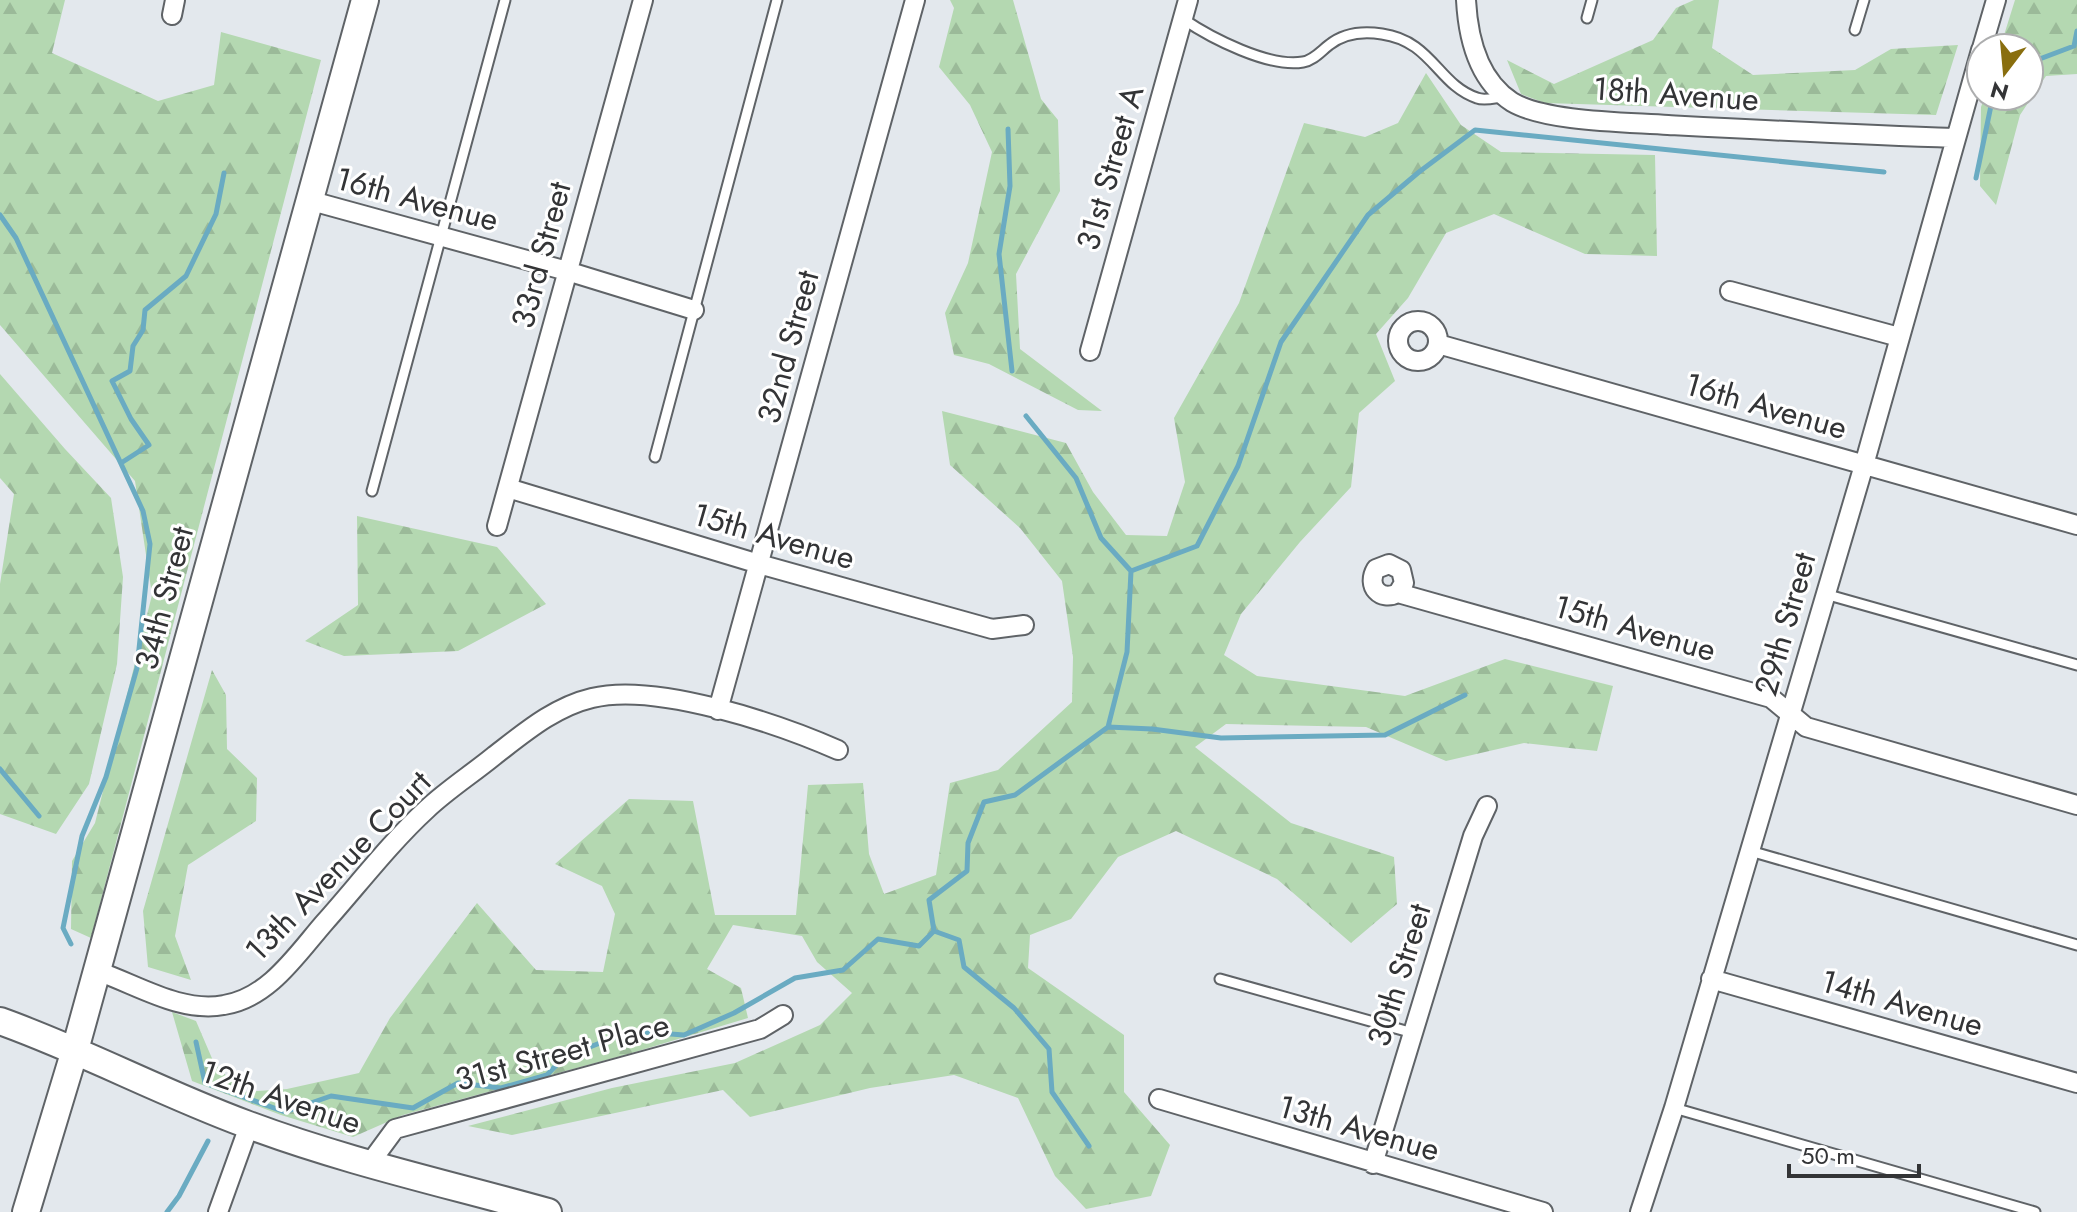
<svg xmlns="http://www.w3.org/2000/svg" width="2077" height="1212" viewBox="0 0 2077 1212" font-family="Jost,sans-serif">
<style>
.forest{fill:url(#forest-firs)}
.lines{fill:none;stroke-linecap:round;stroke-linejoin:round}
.stream{stroke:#6aabc2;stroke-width:5}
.lane-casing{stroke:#5f6367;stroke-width:13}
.street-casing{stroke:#5f6367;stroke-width:22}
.secondary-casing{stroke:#5f6367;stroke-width:30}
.lane{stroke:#fff;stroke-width:9}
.street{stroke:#fff;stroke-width:18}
.secondary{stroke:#fff;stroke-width:26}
.labels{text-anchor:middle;stroke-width:6;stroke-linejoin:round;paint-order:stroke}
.street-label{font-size:32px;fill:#333436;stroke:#fff}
</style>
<defs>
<pattern id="forest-firs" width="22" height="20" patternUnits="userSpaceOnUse" patternTransform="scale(2)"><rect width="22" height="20" fill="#b4d8b1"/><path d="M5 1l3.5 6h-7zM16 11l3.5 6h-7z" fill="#9bba99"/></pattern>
</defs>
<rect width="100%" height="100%" fill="#e3e8ed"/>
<path class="forest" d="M0,0h65l-13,53 106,48 56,-16 7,-53 100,28 -230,878 -20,-9 1,-68 23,-38 57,-228 -17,-114 -135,-156z
M950,0h63l28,99 17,21 2,71 -44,83 4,75 82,62 -24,-1 -89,-46 -35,-9 -9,-42 23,-50 24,-111 -22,-47 -31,-38 15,-59z
M1694,0h25l-7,48 41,27 102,-5 36,-21 67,-4 -22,70 -391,-12 -24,-9 -14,-34 47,24 99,-44 23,-32z
M2015,0h62v74l-31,2 -26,39 -24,90 -16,-19 1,-79 4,-11h44v-48h-29z
M1426,73l35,52 40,27 154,3 2,101 -72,-2 -91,-40 -48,19 -38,65 -32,36 19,47 -36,32 -8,74 -51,55 -59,72 -17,41 33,21 148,20 100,-37 108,27 -16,65 -73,-8 -78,18 -80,-34 -140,-3 -31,23 96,76 103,34 3,47 -46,39 -74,-64 -101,-48 -58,26 -47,62 -41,16 -2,33 96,67v57l46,53 -19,51 -65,13 -31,-33 -37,-78 -64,-23 -84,13 -120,29 -27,-27 -211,45 -44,-9 144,-38 123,-25 85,-38 32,-32 -35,-31 -15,-26 -69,-11 -26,44 34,19 7,30 -123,37 -222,60 -50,22 -72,-22 -89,-34 -20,-69 24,9 18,42 28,29 45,-3 72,-16 31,-55 87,-115 59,67 67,2 12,-58 -13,-28 -47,-22 74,-65 64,2 22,114h81l12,-130 55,-2 6,71 15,40 52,-19 14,-92 48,-13 74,-68 1,-45 -11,-76 -42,-53 -70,-63 -8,-54 124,32 27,49 33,43 41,1 18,-54 -11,-64 65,-115 65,-180 61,14 33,-14z
M0,374l65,75 46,49 12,79 -6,87 -28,120 -33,50 -56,-20v-230l14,-90 -14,-16z
M357,516l140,31 49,57 -88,47 -114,5 -39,-15 53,-36z
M212,670l14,25 1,54 30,29 -1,43 -68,44 -13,71 16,44 -43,-13 -5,-56z"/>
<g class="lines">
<path class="stream" d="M2029,63l45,-17 3,-15
M1008,129l2,57 -11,68 13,117
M1976,178l17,-82
M0,215l16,23 127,273 7,33 -13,124 -31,109 -24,59 -19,92 8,16
M1026,416l50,62 25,60 30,33
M121,463l28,-18 -18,-26 -19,-38 18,-10 3,-25 10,-16 2,-20 41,-34 30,-62 8,-41
M1108,727l44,2 69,9 164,-3 80,-40
M0,769l39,47
M934,931l25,9 5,27 50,41 35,41 3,43 37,54
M196,1042l9,41 80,29 46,-16 82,12 45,-25 43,5 46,-13 17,-18 67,-26 53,4 50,-22 61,-35 48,-8 35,-31 41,7 15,-15 -5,-31 38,-29 1,-28 16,-41 31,-7 93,-68 19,-75 4,-81 66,-25 41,-80 43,-124 87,-127 51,-43 56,-42 409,42
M167,1212l12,-16 29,-55"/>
<defs>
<path id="lane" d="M1587,18l5,-18
M1183,19c28,19 86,49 120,43 11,-2 18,-11 26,-17 15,-12 34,-14 53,-11 50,7 56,51 95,64 7,3 17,0 24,-1
M1855,30l9,-30
M655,457l122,-457
M372,491l133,-491
M1825,594l252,71
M1750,851l327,94
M1220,979l193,54
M1674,1108l361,104"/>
<path id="street" d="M1466,0c2,37 12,80 46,102 34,20 115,20 156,23 96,5 191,10 287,13
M172,15l3,-15
M1982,48l14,-48
M308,200l259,71 127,39
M1730,291l169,46
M1398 341a20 20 0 1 1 40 0a20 20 0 1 1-40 0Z
M1438,344l639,181
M1090,351l98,-351
M508,488l251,76 233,65 32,-4
M497,526l146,-526
M1398,593l6,-10 -3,-13 -12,-6 -13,5c-10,17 4,33 22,24l373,105 35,29 271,78
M718,710l197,-710
M97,971c41,14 83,42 127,34 45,-7 73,-51 101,-83 33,-37 65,-79 102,-113 20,-19 45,-35 67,-53 30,-23 60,-49 98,-58 64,-16 187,26 246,52
M1711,979l366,104
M1159,1099l384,113
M370,1163l25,-34 365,-100 23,-14
M1373,1164l100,-328 14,-30
M218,1212l31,-86
M1640,1212l34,-104 190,-643 117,-415"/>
<path id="secondary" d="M0,1021c84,30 162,72 246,103 98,37 202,60 302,88
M26,1212l49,-162 290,-1050"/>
</defs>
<use href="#lane" class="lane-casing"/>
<use href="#street" class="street-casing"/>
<use href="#secondary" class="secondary-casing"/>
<use href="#lane" class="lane"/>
<use href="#street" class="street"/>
<use href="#secondary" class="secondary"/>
</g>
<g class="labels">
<g class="street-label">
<text transform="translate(1676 94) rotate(4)" y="11">18th Avenue</text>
<text transform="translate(1110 168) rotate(-74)" y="11">31st Street A</text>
<text transform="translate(417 199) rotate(15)" y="11">16th Avenue</text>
<text transform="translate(541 255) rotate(-75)" y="11">33rd Street</text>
<text transform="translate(788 347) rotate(-75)" y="11">32nd Street</text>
<text transform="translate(1766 406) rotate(16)" y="11">16th Avenue</text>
<text transform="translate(774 536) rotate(16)" y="11">15th Avenue</text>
<text transform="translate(164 598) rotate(-75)" y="11">34th Street</text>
<text transform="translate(1785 624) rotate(-74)" y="11">29th Street</text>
<text transform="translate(1635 628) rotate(16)" y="11">15th Avenue</text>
<text transform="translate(338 866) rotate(-46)" y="11">13th Avenue Court</text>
<text transform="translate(1399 975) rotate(-73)" y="11">30th Street</text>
<text transform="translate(1902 1003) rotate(16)" y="11">14th Avenue</text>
<text transform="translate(562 1052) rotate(-15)" y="11">31st Street Place</text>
<text transform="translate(281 1097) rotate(19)" y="11">12th Avenue</text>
<text transform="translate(1359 1128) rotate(16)" y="11">13th Avenue</text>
</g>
</g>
<g transform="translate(2005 72) rotate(196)"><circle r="38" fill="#ffffff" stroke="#adaeaf" stroke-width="2"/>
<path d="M0-6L14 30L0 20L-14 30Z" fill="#896e0e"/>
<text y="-12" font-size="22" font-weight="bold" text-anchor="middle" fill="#333436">N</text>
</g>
<path d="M1789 1164v12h130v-12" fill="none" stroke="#333436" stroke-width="4"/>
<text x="1801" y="1164" font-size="24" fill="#333436" stroke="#ffffff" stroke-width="6" paint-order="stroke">50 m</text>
</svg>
